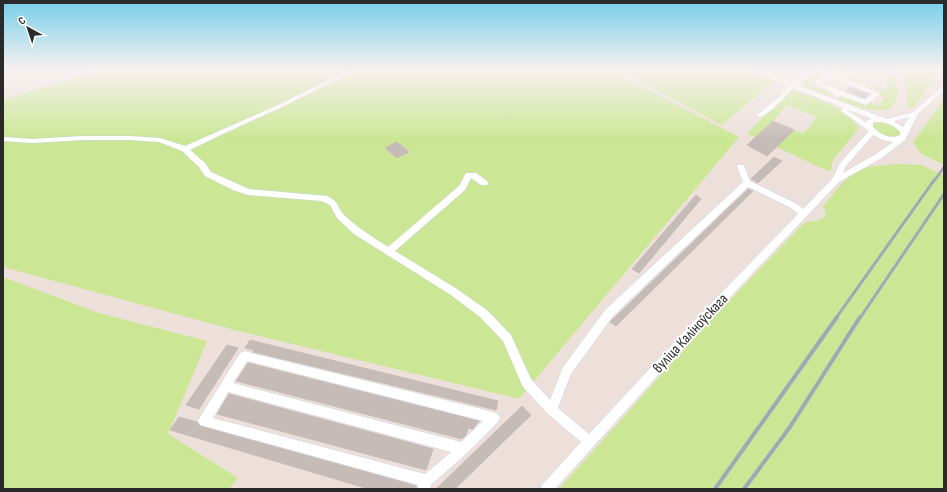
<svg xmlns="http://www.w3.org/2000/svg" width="947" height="492" viewBox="0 0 947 492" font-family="'Sofia Sans Condensed',sans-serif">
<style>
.green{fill:#cbe795}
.building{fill:#c5bcb7;stroke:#c9bbb5}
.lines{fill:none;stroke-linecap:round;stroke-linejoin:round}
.minor-casing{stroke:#cad3dd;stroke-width:1}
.minor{fill:#fff;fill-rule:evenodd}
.rail-far2{stroke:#9ea9b6;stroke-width:2.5}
.rail-far1{stroke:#9ea9b6;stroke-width:3}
.rail{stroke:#9ea9b6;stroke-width:4}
.labels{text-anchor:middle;stroke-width:3.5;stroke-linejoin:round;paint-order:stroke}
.street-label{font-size:15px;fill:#2a2a2a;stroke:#fff}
</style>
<rect width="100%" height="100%" fill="#ede0db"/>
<path class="green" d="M100,70h511l128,67 -220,262 -281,-68 -235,-64v-167z
M618,70h132l25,10 -53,45z
M827,70h13v4l45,17 3,-13 -1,-5h6c4,9 7,17 3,27 -1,3 -3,8 -7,9 -13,5 -39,-4 -51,-10l-1,-2h4l25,8 5,-2 7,2 7,-7 -7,-3 2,-4z
M899,70h41l-25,36 -5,2 -2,-3 -4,-27z
M817,71l7,2 -14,11 20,9 2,1 -2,2 -24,-8 -4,-3z
M790,89c23,9 56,17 69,39l-26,32 -3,12 -54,-25 18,-17 9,4 14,-17 -30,-12 -14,16 -18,16 -8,-3z
M944,99v66l-24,-12 -7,-11z
M875,122h12l12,6 2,7c-13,5 -22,1 -30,-11z
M899,164l22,1 23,10v314h-385l146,-163 97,-101c8,-7 19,-1 24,-11l-3,-8c10,-11 20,-27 33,-34 12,-7 29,-7 43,-8z
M3,277l96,36 108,28 -39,93 70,44 -9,11h-226z"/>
<path class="building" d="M850,87l19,7 -4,4 -19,-7z
M773,121l21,9 -27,26 -20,-11z
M397,142l12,10 -12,6 -12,-10z
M774,157l8,4 -24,22 -7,-4z
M748,189l5,2 -137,135 -6,-4z
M696,195l5,4 -62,74 -7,-4z
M250,340l248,61 -2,9 -243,-58 1,-2 -9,-2z
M227,345l11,3 -39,61 -13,-4z
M248,363l231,58 -6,8 -5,-1 -2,7 -4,4 -226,-58z
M229,394l204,55 -7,21 -209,-56z
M522,406l9,9 -76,74h-19z
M179,417l18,5 3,4 206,57 10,3v3h-47l-199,-59z"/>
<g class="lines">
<defs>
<path id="minor" d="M348,70h9l-75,37 -57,26 -35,17 15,13 6,9 38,17 78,7c14,7 9,11 18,20 13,12 28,21 43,31l71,-61 7,-13h10l11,8 1,2 -1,2h-6l-10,-7 -6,12 -70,61 62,38 31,22 23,24 20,44 19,21 13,-33 42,-57 138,-128 -6,-15 1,-2h6l6,16 47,23 6,5 29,-30 8,-16 29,-32 -28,-20v-2l3,-1 -51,-20c-6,7 -27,31 -36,29v-2l23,-19 8,-10 -35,-16h9l29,12 17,-12h8l-19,15 90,34 26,-7 31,-27v6l-26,23 -13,26 -23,18 -43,24 -139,147 -145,160h-15l2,-4 39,-43 -33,-28 -25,-27 -20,-46 -23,-24 -29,-22 -97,-61 -17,-16 -7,-13 -8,-4 -74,-6 -15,-5 -28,-14 -6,-9 -17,-16 -23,-9 -30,-2h-46l-51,3 -29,-2v-4l29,2 51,-3h46l31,2 25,8 93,-41zM846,109l26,10 -5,1 -1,3zM909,117l-6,10 -9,-6zM876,122c10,0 18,3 24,10v3c-10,5 -20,-1 -27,-8v-4zM873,135l9,5 11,2 -17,12 -33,19 3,-7zM748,187l43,21 7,6 -106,109 -103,111 -31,-26 13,-34 42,-58z
M827,70l52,23 1,1 -14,11 -26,-9 -2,1h-4l-1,-1 2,-2 -21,-11 10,-9 -1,-2 1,-1zM829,77l43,17 -7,6 -44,-17z
M847,70h7l-6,6h-4l-1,-1z
M244,351l250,61 4,2 2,4 -2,4 -31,31 -36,32 -1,4h-13l1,-4 -218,-60 -2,-4 2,-4 40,-64zM247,361l236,60 -22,21 -228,-59zM228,392l223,60 -26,22 -212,-56z"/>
</defs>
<use href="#minor" class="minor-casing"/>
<use href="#minor" class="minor"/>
<path class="rail-far2" d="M935,180l9,-13"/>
<path class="rail-far1" d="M836,318l99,-139
M860,318l84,-124"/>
<path class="rail" d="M715,489l122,-172
M744,489l46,-62 70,-110"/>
</g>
<linearGradient id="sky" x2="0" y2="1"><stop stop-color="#75ceea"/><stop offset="0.5" stop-color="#f7f1ef"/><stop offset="1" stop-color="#f7f1ef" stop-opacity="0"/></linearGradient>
<rect width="947" height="139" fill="url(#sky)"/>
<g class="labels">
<g class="street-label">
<text transform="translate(690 333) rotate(-47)" y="5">вуліца Каліноўскага</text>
</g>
</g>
<rect width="947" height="492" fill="none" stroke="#2a2a2a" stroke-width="8"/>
<g transform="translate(28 28) rotate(320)" stroke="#ffffff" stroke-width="3" paint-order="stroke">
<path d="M0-3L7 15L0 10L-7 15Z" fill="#2a2a2a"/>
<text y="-6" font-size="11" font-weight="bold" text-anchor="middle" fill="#2a2a2a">С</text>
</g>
</svg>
